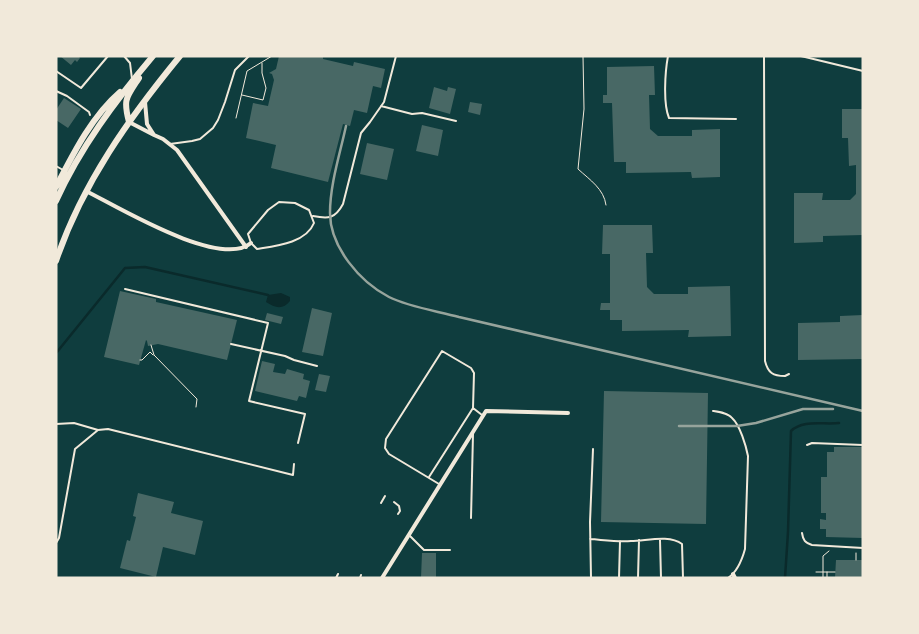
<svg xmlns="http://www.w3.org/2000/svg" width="919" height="634" viewBox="0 0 919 634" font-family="'Titillium Web',sans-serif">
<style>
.water{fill:#0a2a2b}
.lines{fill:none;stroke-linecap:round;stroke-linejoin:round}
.stream{stroke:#0a2a2b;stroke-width:2.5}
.building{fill:#486865}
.path{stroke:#f1e9da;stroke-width:1}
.service{stroke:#f1e9da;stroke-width:2}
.minor{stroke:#f1e9da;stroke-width:4}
.primary{stroke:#f1e9da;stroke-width:6}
.rail{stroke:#97a49c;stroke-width:2.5}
</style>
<rect width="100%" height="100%" fill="#0f3d3e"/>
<path class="water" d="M281,293l9,4v4c-7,9 -15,7 -24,1l2,-7z"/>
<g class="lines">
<path class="stream" d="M57,352l68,-84 20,-1 123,28
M785,578l3,-46 3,-101c12,-12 33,-6 48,-8"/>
</g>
<path class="building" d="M60,56h18l2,2 -3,4 -2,-2 -4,5z
M279,56h44v3l30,7 1,-4 31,7 -4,19 -8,-2 -6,27 -13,-3 -4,16 -7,-2 -15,58 -57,-14 5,-23 -30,-7 7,-35 15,3 6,-26 -2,-6 -3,-1 7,-4z
M654,66l1,29h-6l1,34 8,7h34v-6l28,-1v48l-28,1 -1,-6 -65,1v-11h-12l-2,-59h-9v-8h4v-28z
M434,87l13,4 1,-4 8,2 -6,25 -21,-6z
M64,98l17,11 -13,19 -12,-8v-10z
M470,102l12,2 -2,11 -12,-3z
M842,109h21v126l-40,1v6l-29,1v-50h29l-1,7h28l6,-6v-29l-7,1 -1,-28h-6z
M422,125l21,5 -5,26 -22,-5z
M367,143l27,6 -7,31 -27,-6z
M603,225h49l1,28h-7l1,34 7,7h34v-7l42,-1 1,50 -43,1 1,-7 -67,1v-11h-12v-10h-10l1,-7h9v-49h-8z
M120,291l36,8v3l81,18 -10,40 -69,-16 -10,2 -1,-5 -1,-1 -7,25 -35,-8z
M312,308l20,5 -9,43 -21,-4z
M267,313l16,4 -2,7 -16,-4z
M863,315v44l-65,1v-37l42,-1v-6z
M262,361l13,3 -2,8 12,2 2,-5 17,5 -1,5 7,2 -4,17 -7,-2 -2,5 -42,-10z
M319,374l11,2 -4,16 -11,-2z
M604,391l104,2 -2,131 -105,-2z
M834,447h28l1,91 -37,-1v-8h-6v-10l6,1v-7h-5v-36h6v-25h7z
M138,493l36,9 -3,11 32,8 -8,34 -32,-8 -7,30 -36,-9 7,-28 3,1 6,-24 -3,-1z
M422,553h14v25h-15z
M836,560h27v18h-28z"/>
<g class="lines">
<path class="path" d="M583,56l1,53 -6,60c12,11 26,20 28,36
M242,95l21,5 3,-12 -4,-15v-10
M236,118l11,-47 25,-15
M151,345l3,10 43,44 -1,8
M140,360h2l8,-8 3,3
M856,560v-7
M816,572h19
M827,572v6
M823,578v-22l6,-5"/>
<path class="service" d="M124,56l6,7 2,16
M668,56c-3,16 -5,48 1,62l67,1
M764,56l1,305c3,12 8,15 20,15l4,-2
M801,56l62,15
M56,71l25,17 27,-32
M56,91l11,5 22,16 1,3
M381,106l31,8 10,-1 34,8
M170,144l22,-3 8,-2 13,-11 5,-8 7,-18 10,-32 14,-14
M56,166l7,4
M279,202l16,1 14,7 5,13c-8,20 -38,23 -57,26l-6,-6 -3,-9 20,-24z
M313,216c15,3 22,3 30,-12l18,-71 9,-11 14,-20 12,-46
M125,289l143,34 -19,78 56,13 -7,29
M231,344l54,12 9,4 23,6
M713,411c7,1 15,2 19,7 8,7 14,28 16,38l-3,93c-3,11 -8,23 -17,29
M56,424l18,-1 24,7
M807,445l5,-2 51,2
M429,477l44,-69
M439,484l-50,-30 -4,-6 1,-9 56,-88 29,17 3,5 -1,35 9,7
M394,502l5,4 1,5 -2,3
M381,503l4,-7
M471,518l2,-84
M802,533c1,7 3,10 10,12l51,3
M410,536l14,14h26
M590,539c14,1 27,3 41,2 15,0 38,-7 51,3l1,34
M660,540l1,38
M56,543l3,-5 16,-89 23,-19 10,-1 185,46 1,-11
M336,578l2,-4
M360,578l1,-3
M591,578l-1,-56 3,-73
M619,578l1,-37
M638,578l1,-38"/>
<path class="minor" d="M129,122l25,13 -7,-11 -2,-22
M154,135l9,4 14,11 69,97
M86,191c32,16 134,78 165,52
M733,574l2,4
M382,578l104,-167 82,2"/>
<path class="primary" d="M129,122c-6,-23 -3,-24 10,-44
M56,187c17,-33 36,-71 64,-95
M56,201c24,-53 59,-100 97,-145
M56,261c26,-77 73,-143 124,-205"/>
<path class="rail" d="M346,126c-6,28 -16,58 -16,87 0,34 30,69 59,84 20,10 48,14 70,20l404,94
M679,426h58l19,-3 47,-14h30"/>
</g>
<rect width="919" height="634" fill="none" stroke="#f1e9da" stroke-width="115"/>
</svg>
